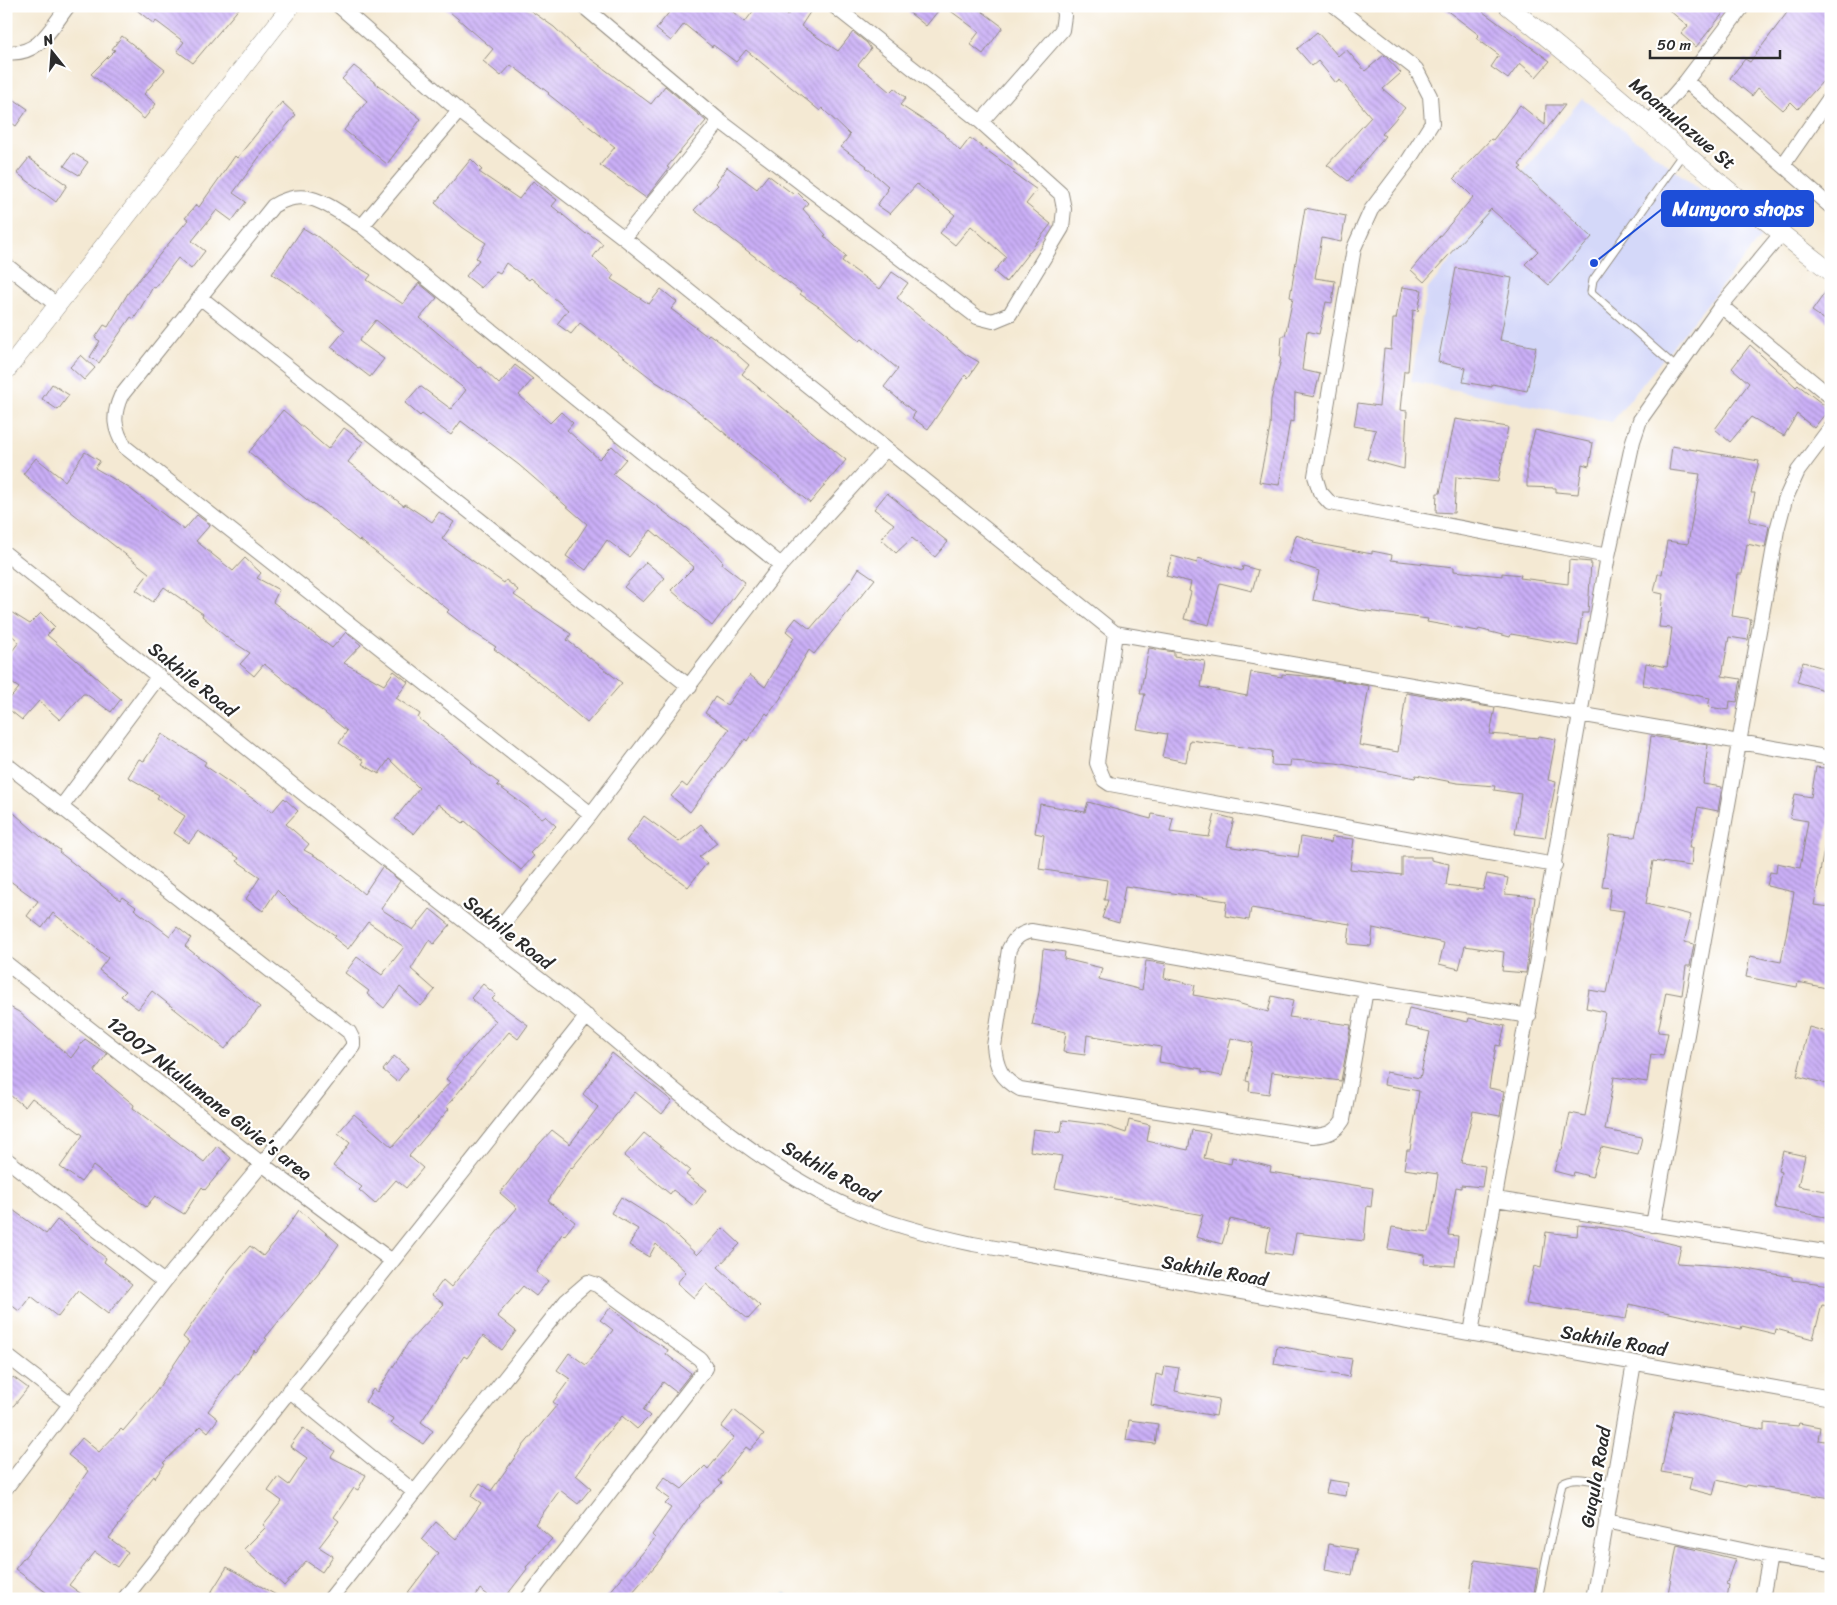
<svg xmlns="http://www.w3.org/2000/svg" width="1837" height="1605" viewBox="0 0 1837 1605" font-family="Sriracha,sans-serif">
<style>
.built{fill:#d4d8f9}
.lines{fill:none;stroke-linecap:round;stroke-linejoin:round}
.stream{stroke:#69acde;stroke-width:5}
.building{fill:url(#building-back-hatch)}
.service-casing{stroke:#908a7f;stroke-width:9}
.minor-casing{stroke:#908a7f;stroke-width:16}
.tertiary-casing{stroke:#908a7f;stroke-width:19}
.service{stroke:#fff;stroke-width:7}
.minor{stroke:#fff;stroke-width:14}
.tertiary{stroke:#fff;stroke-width:18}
.labels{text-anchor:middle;stroke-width:4.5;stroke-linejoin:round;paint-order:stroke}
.street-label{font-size:19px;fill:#2b2b2b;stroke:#fff}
.leader{fill:none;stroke:#1d4ed8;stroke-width:2}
.callout-dot{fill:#1d4ed8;stroke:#fff;stroke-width:2}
.callout{fill:#1d4ed8;stroke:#1d4ed8;stroke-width:2}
.callout-label{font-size:20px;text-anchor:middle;font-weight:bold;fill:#fff}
</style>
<defs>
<pattern id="building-back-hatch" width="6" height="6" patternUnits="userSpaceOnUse" patternTransform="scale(1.25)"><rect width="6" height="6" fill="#caaff7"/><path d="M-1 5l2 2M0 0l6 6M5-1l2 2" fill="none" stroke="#a48fc8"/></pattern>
</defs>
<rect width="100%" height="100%" fill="#fff"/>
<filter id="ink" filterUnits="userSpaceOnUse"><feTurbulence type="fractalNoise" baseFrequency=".02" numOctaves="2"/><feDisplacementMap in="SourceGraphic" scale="10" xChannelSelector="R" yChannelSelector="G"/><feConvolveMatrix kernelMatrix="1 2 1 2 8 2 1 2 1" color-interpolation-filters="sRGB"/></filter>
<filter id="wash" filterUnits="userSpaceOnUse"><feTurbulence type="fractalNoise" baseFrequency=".0096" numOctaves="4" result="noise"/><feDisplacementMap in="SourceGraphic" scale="20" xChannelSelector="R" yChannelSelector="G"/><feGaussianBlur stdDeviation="1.12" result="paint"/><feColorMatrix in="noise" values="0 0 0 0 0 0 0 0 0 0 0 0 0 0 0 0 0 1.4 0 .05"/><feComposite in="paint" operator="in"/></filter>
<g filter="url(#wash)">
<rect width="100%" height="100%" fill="#f4e9d3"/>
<path class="built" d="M1582,98l179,139 -149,185 -201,-41 16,-91z"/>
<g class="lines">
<path class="stream" d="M783,1599l2,-3"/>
</g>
<g id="blocks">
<path class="building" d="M132,6h109l-48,57 -16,-12 7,-9 -28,-21 -2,3z
M443,6h81l30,21 21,20 76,57 14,-18 41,35 -39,46 2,1 -23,30 -46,-33 15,-18 -67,-53 1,-1 -38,-28 -10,11 -18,-15 10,-12z
M674,6h52l19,16 12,-16h19l11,10 7,-10h20l-13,20 37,25 15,-19 14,11 4,6 -13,16 32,27 4,-4 12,10 -6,7 43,28 17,18 10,-13 45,33 -2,2 24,17 -11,14 25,20 -45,58 -12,-10 12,-15 -35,-31 -16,19 -15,-12 15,-18 -38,-31 -27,30 -13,-9 11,-15 -2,-2 2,-2 -22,-19 1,-1 -26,-19 9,-12 -28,-27 -2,3 -74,-61 -10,12 -23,-17 -1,2 -28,-23 -13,17 -15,-12z
M901,6h41l-16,20z
M944,6h31l28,21 -20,27 -13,-10 9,-12z
M1441,6h47l-5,6 67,49 -14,16 -16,-14 -12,16 -17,-12 8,-12 -23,-17 3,-3z
M1664,6h65l-33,41 -15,-13 7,-8z
M1792,6h39v66l-33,37 -7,-7 -8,8 -25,-22 -6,8 -22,-18 15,-19 5,3z
M1317,32l21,24 8,-7 19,22 19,-16 17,18 -18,16 22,19 -23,26 3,2 -37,45 -21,-16 44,-48 -31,-37 -4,3 -18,-22 -6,5 -15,-17z
M122,36l43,34 -21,24 12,10 -12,15 -53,-45 24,-24 -3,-1z
M354,66l67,53 -34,45 -43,-34 23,-29 -25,-22z
M6,94l22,15 -12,17 -10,-7z
M282,102l14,13 -36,41 -27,37 13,9 -14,19 -15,-11 -25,31 13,10 -14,18 -13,-11 -23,30 -2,-1 -19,32 -3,-2 -32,46 -9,-6 10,-16 -5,-3 9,-13 4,2 20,-34 60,-73 -3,-2 11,-13 3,2 36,-51 2,2z
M1520,105l25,20 1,-20h19l-46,60 3,2 -3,2 73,68 -43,48 -24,-21 13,-13 -47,-42 -67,73 -13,-12 62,-73 -19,-19 37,-39 2,1z
M73,153l15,9 -9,13 -15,-9z
M29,158l38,27 -11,17 -39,-29z
M471,159l11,11 -3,2 40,27 14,-18 24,19 -5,6 34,28 2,-1 15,11 -10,13 21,18 -3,4 38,25 12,-15 16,13 -6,7 36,27 2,-2 25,18 15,13 -7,9 104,86 -36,43 -127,-104 -27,-17 -76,-59 -9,11 -14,-10 11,-14 -37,-32 -2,2 -23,-17 -6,10 -4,-2 -15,17 -15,-12 13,-16 -3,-2 10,-15 -24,-16 -27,-24z
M727,167l30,22 11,-14 25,19 3,-3 12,12 -5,6 23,26 -2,1 22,20 -4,5 38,28 12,-17 16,11 -11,15 68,56 14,8 -11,16 -3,-3 -37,54 -16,-11 3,-5 -31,-26 14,-18 -36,-30 -2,2 -38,-32 -22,-15 1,-2 -107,-82 24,-25 -2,-2z
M1305,208l41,8 -5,26 -19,-4 -7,40 20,3 -3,22 -6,-1 -7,32 -12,-3 -5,39 18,4 -6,23 -19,-4 -1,29 -4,-1 -11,64 -20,-3 11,-54 1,-28 10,-41 -1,-1 2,-22h3l8,-38 -3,-1z
M303,228l15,9 39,31 1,-1 13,8 -4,5 36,24 16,-21 18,15 -17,20 59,50 2,-1 18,17 16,-19 18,14 -14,16 31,28 11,-11 12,11 -6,7 32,29 13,-13 14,13 -13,15 73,54 26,22 11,12 -1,2 23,18 -33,44 -41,-36 23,-23 -43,-37 -22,27 -22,-17 -21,30 -20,-14 21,-32 -68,-59 -58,-44 -10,14 -29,-21 -2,2 -15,-13 15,-17 31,23 15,-19 -90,-70 -17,21 25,18 -14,18 -39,-30 14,-17 -51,-42 -22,-14z
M1456,268l56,10 -12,62 36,7 -9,44 -35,-7v3l-29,-5 3,-14 -28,-6z
M1831,284v40l-19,-13z
M1402,287l20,3 -4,21 -5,-1 -5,61h-4l-4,39 7,1 -3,58 -37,-10 9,-29 -22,-4 4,-23 21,3 5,-57 7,1 2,-31h3z
M1750,345l46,42 2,-2 31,24 -15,19 -17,-14 -13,22 -33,-19 -21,25 -15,-13 34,-46 -17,-15z
M81,355l14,13 -11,12 -14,-13z
M52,384l17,11 -11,15 -16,-11z
M283,410l45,39 16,-21 19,14 -15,20 56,44 1,-2 27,18 7,-10 15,10 -12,17 62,44 2,-3 12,10 -4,5 57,39 -4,6 55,43 -35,40 -48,-41 -45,-33 2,-2 -26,-17 -23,-18 2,-2 -89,-70 -1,1 -46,-38 -1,1 -63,-52z
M1455,419l53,8 -10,55 -42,-5 -2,36 -18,-1 1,-19h3z
M1535,430l58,13 -4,23 -7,-2 -4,30 -22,-2v-4l-29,-1v-28z
M1672,446l87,15 -8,32h4l-6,28 20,5 -4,22 -18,-4 -5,30h-4l-6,42 19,3 -3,21 -19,-3 -7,39 19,3 -4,23 -7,-1 -1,9 -21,-3 2,-9 -67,-13 3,-22 21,4 5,-39 -13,-1 4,-33 -9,-2 4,-18h4l5,-33 21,3 12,-70 -31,-4z
M85,452l15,9 -5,7 34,20 55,42 13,-15 13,10 -14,16 37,30 12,-13 16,15 -4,5 22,12 -6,12 59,46 14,-16 2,2 13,11 -17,18 40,22 10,-14 14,11 -12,16 24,16 -2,4 45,35 9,8 -1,1 28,21 -2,2 45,33 3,-2 11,10 -26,27 4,3 -13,14 -56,-49 -2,2 -25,-19 -24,30 -19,-15 24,-31 -30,-29 -10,15 -17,-10 2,-3 -25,-18 8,-12 -83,-67 -10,12 -14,-12 10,-11 -24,-16 -24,-21 1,-2 -39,-27 -11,15 -17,-12 13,-17 -126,-99 13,-16 29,23z
M887,493l61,49 -13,15 -23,-19 -16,15 -15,-14 13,-15 -20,-15z
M1296,535l18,6 -1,2 59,11v-3l20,4 -1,5 63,7v4l48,5v-3l19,2 -1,3 48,6 1,-24 22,2 -3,51h-6l-4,33 -67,-12 -1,3 -31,-8 -1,2 -51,-9 1,-3 -69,-9 -46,-10 6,-29 -31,-10z
M1172,556l25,7 1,-5 44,13 1,-5 15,4 -6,21 -32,-8 -11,42 -25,-6 7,-27 -2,-1 2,-9 -25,-6z
M646,562l19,16 -22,24 -19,-15z
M859,568l16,11 -61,75 -5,-4 -29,49 -12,16 -2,-2 -19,28 -2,-2 -55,73 -19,-16 11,-13 5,4 42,-58 -24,-16 10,-16 12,8 23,-30 15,12 29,-49 -8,-7 10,-13 14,11 41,-48z
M6,609l24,15 11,-11 14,14 -8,8 74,64 -10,13 -25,-18h-3l-23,26 -21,-19 -17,19 -16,-13v-4l13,-15 -13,-9v-20l13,-17 -13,-12z
M1149,648l25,4v4l31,5 -4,26 46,9 4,-24 31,5v-3l35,3 52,9 -10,59 39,7 8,-59 89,15 -5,26 48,4 1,-2 17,3 -8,41 8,2 -11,56 -30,-4 6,-40 -27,-4 1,-4 -38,-3 -41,-8 -1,3 -79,-15 -45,-3 -1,6 -19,-1 1,-14 -82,-11 -4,22 -24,-5 5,-23 -30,-5 8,-35h-5z
M1803,662l28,8v22l-34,-10z
M162,734l44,28 -2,3 68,47 12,-14 14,13 -12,13 23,20 -5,6 20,11 40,33 18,-27 18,14 -19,28 32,21 17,-21 20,16 -16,19 -5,-4 -18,29 24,21 -14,16 -21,-19 -16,21 -17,-14 2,-3 -24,-18 12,-16 25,18 22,-28 -36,-25 -20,27 -14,-11 2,-2 -44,-31 -15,-15 -14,21 -17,-12 14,-22 -23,-16 2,-3 -41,-27 -9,12 -15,-10 11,-17 -28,-18 2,-3 -31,-18 11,-18 5,2z
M1651,736l57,9 -5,39 19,3 -4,24 -20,-4 -9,41h4l-2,18 -38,-5 -7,43 45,11 -7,27 10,2 -4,22h-4l-4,29 -16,-3 -8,40 10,1 -5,23 -12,-2 -4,28 -33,-5 -9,53 37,7 -4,18 -37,-8 -9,30 -18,-5 -1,4 -19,-5 6,-21h2l8,-37 15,3 14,-72 6,-32 -19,-4 3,-18 18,3 17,-82 -16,-2 3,-21 -9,-1 8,-52 25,2 8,-37z
M1816,767l15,2v42l-17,94 17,2v82l-33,-7 -1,5 -51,-10 4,-21 31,6 13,-70 -27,-6 3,-14 6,1 1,-10 23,5 8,-47 -18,-3 5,-24 16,3z
M1088,802l63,17 1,-5 21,4 -3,14 39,5 6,-23 19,5 -7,27 42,7 29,4 3,-20 30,6 1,-6 22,2 -4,30 52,6v-18h29v3l18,4 -3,21 37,5 4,-16 21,4 -3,16 30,3 -9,76 -24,-2 2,-19 -39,-6 -6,23 -20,-5 5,-21 -71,-15 -2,18 -23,-2 2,-20 -99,-16 -2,12 -24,-4 2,-15 -102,-15 -6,37 -17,-5 6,-18h-4l3,-20 -68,-11 5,-34 -9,-2 5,-29 45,8z
M6,806l35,31 19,13 -1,2 61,48 2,-3 14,10 -2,2 36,27 7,-9 14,11 -6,8 75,61 -35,42 -73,-58 -14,18 -17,-13 5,-5 -27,-21 9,-12 -55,-45 -11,15 -15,-12 11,-15 -32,-23z
M644,816l35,26 22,-18 16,19 -18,14 8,6 -19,24 -62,-46z
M1043,949l22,3 -1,7 38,9 -3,11 43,11 4,-29 14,2 6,1 -2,14 31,7 -2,10 41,7 34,10 4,-16 21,5 -4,16 62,8 -10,56 -69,-9 -3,22 -20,-3 1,-9 -4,-1 7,-38 -22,-5 -9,38 -20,-4v-3l-43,-7 2,-15 -74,-12 -2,20 -22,-3 3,-20 -34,-7 7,-33z
M483,984l13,11 -4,4 36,26 -10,14 -9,-7 -63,75 3,2 -40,47 14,12 -17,20 -10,-8 -21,24 -16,-14 3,-3 -29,-21 17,-23 -12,-10 16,-19 38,33 58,-65 -4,-3 50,-58 -25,-23z
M6,1005l13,7 52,46 14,-19 22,15 -13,18 40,33 -1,3 71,54 13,-16 14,12 -26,32 -3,-3 -18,27 -29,-18 -9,11 -53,-41 -12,16 -21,-15 23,-32 -51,-37 -7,9 -19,-15z
M1409,1008l59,14 1,-4 36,8 -5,20 -4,-1 -7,43 15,3 -4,25 -27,-5 -12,52 24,3 -3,21 -21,-2v3l-5,-1 -8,48 10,1 -3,30 -31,-2 1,-9 -37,-6 4,-22 37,5 9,-58 -34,-5 3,-19h3l9,-59 -35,-6 2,-13 34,6 10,-46 -25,-6z
M1809,1027l22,6v52l-34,-9z
M612,1053l60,48 -10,13 -27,-22 -63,76 -1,-1 -23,34 27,21 -11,14 -2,-2 -26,38 12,9 -12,15 -13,-10 -26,30 19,15 -14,19 -19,-14 -16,22 -3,-2 -43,66 12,9 -10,13 -32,-21 3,-4 -29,-17 8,-13 4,3 31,-49 36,-39 -12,-9 11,-15 8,7 66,-79 -17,-15 30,-39 22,-24 18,14 28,-37 -15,-13z
M394,1056l14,12 -11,14 -14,-12z
M1063,1120l40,5 23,8 3,-13 21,5 -3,16 41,9 4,-20 18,3 -6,25 27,6 1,-7 39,10 -1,5 103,16 -2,19 -4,-1 -3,35 -68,-8 -4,23 -26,-4 4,-24 -40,-9 -8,25 -26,-7 7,-22 -148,-27 7,-32 -32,-5 3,-22 28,3z
M644,1133l46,37 -4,5 20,15 -12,16 -21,-16 -3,4 -46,-38z
M1783,1151l22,5 -7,30 33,6v26l-56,-10 6,-36 -3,-1z
M621,1197l44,28 32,30 26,-27 17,16 -22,23 42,39 -12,13 -42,-35 -12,14 -17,-15 9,-11 -30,-28 -7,13 -20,-12 9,-16 -27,-16z
M6,1205l40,29 11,-14 49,38 -2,4 28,22 -24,30 -30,-23 -20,26 -27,-21 -12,15 -13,-10z
M299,1210l40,34 -15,22 -59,72 2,1 -11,13 -2,-2 -16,25 -2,-1 -28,37 10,8 -10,13 -7,-6 -38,37 2,1 -10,14 -1,-2 -28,35 2,2 -19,25 19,14 -11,15 -22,-15 -26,33 19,14h-33l-40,-30 39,-49 34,-49 -20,-16 14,-17 17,14 22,-23 2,2 32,-38 34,-51 -6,-5 47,-68 20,-23 13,10 25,-30z
M1578,1225l28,3 75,18 -4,17 59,4 56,10v3l39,5 -2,21 -7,-1 -9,34 -37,-10 -1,5 -33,-8 -1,3 -112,-25 -3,15 -100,-15 8,-38 7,2 5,-36 31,4z
M611,1307l29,25 28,18 -2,4 25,19 -15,19 -13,-10 -20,28 7,6 -13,13 -15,-13 -28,34 -18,25 15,13 -13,16 -18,-14 -25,34 17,15 -26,28 1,2 -23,30h-11l-13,-10 -6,10h-71l35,-46 -16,-14 14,-17 20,17 25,-36 -10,-7 9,-13 11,8 32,-45 34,-41 -4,-3 17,-23 -13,-9 12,-17 17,12 27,-35 -13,-10z
M1277,1346l75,13 -3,18 -75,-13z
M1165,1366l14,2 -4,23 44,8 -3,17 -65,-11 5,-31 7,2z
M13,1377l15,11 -22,27v-29z
M734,1410l30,24 -14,16 -4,-3 -27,34 3,2 -23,22 1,1 -13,15 -27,39 -33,39h-23l51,-61 -3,-3 19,-27 -6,-4 5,-5 -14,-10 9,-12 17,12 23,-23 3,3 26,-32 -13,-10z
M1674,1410l90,20v-7l34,3 1,-3 21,4 -2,13 13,2v56l-84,-13 -1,2 -29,-7 -4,15 -24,-6 3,-12 -31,-5z
M1129,1420l29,4 -3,20 -29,-4z
M303,1428l32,23 -4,6 35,18 -8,15 -4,-2 -20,29 5,4 -20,26 14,9 -11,16 -16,-11 -22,25 -40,-37 22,-22 -3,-2 19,-24 -14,-10 10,-14 11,8 18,-27 -17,-12z
M1329,1480l19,3 -2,13 -20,-3z
M1329,1544l28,5 -5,26 -27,-5z
M1677,1545l58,14 -9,25 3,1 -2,14h-60z
M1475,1560l63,9 -5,30h-32l-31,-5z
M227,1567l56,32h-76z"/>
</g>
</g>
<g filter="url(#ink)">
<use href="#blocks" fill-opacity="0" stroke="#908a7f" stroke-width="1"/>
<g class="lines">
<defs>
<path id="service" d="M1677,368l-86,-76 2,-12 91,-128
M1538,1599l24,-116c13,-9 36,-1 51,2"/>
<path id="minor" d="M339,6l120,105 165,127 491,395 716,125
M583,6l137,115 257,196 16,4 17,-7 52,-86 2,-19 -3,-15 -80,-72 -147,-116
M1335,6l81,63 14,27 2,27 -24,38 -37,49 -17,38 -39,228 5,16 10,11 278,53
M6,52c32,5 45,-24 62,-46
M1686,81l145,126
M981,122l81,-92 2,-14 -1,-10
M1650,122l36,-41 57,-75
M1783,165l48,-69
M362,226l97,-115
M624,238l96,-117
M6,265l52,41
M201,298l489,389
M1721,306l110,91
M6,554c180,144 358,291 541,431 96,74 194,174 305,223 39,17 79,27 121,36l858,154
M1115,633l-18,130 7,17 6,4 445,81
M6,764l343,268 4,8v6l-91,118 -98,118 -158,206
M62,806l97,-130
M591,814l-466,-367c-11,-18 -13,-31 -4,-51l152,-190c35,-22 57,2 89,20l419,339
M489,941l102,-127 190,-249 105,-116
M6,963l256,201 130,97
M1366,990l-23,130c-8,13 -16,15 -30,16l-293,-47c-19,-10 -24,-22 -26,-43l15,-97c6,-12 11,-15 22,-18l335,59 163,26
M6,1159l158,123
M1496,1199l335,54
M1653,1225l124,-695 8,-30 13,-29 33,-44
M1471,1333l137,-777 25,-115 7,-21 81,-114 60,-72
M6,1355l65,50
M289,1390l124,101
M1606,1521l164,35 61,9
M124,1599l463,-583
M330,1599l236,-298 22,-19 9,3 103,74 6,9 -179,231
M1593,1599l41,-236
M1762,1599l8,-43"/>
<path id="tertiary" d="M1508,6c110,87 212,182 323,266
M6,371l285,-365"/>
</defs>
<use href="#service" class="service-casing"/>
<use href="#minor" class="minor-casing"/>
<use href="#tertiary" class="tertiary-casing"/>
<use href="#service" class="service"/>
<use href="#minor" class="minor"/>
<use href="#tertiary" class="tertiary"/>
</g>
</g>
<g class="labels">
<g class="street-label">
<text transform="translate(1683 123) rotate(40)" y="7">Moamulazwe St</text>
<text transform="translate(193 679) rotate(39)" y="7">Sakhile Road</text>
<text transform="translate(509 932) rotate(38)" y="7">Sakhile Road</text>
<text transform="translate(210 1098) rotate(38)" y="7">12007 Nkulumane Givie's area</text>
<text transform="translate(831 1171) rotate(29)" y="7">Sakhile Road</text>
<text transform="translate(1215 1270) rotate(10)" y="7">Sakhile Road</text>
<text transform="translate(1614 1340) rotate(10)" y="7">Sakhile Road</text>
<text transform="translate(1595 1477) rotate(-80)" y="7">Guqula Road</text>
</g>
</g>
<path class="leader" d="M1594 263L1662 209"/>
<circle class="callout-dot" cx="1594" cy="263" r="5"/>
<rect class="callout" x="1662" y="191" width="151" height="35" rx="5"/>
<g class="callout-label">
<text x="1738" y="216">Munyoro shops</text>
</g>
<rect width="1837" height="1605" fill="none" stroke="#fff" stroke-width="25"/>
<g transform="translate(52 52) rotate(343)" stroke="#ffffff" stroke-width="4" paint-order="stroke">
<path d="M0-4L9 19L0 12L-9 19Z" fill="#2b2b2b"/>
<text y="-8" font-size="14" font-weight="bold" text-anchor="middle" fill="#2b2b2b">N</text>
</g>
<path d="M1650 50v8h130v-8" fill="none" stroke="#2b2b2b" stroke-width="2.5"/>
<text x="1657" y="50" font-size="15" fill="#2b2b2b" stroke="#ffffff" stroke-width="4" paint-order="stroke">50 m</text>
</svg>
